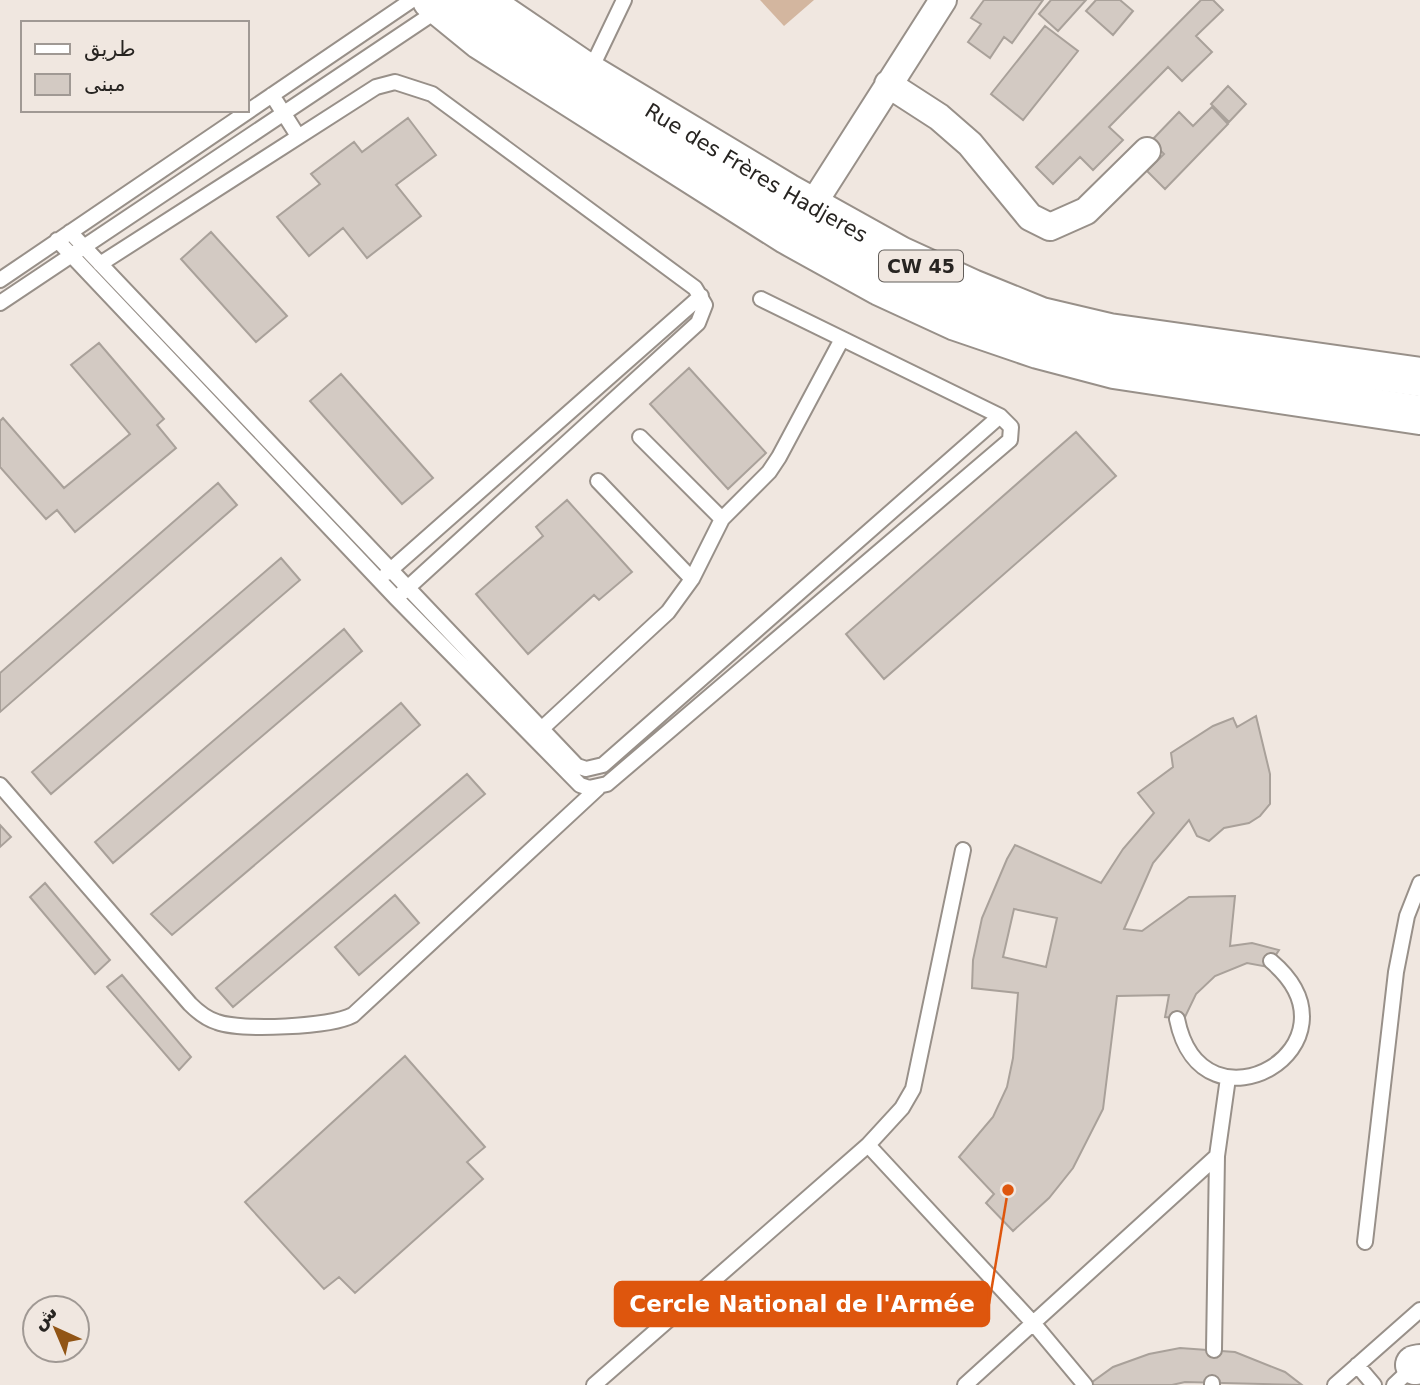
<svg xmlns="http://www.w3.org/2000/svg" width="1420" height="1385" viewBox="0 0 1420 1385" font-family="'DejaVu Sans','Noto Sans Arabic',sans-serif">
<style>
.green{fill:#d3b69f}
.building{fill:#d3cac3;stroke:#a9a19a;stroke-width:2;fill-rule:evenodd}
.lines{fill:none;stroke-linecap:round;stroke-linejoin:round}
.lane-casing{stroke:#989089;stroke-width:18}
.street-casing{stroke:#989089;stroke-width:30}
.primary-casing{stroke:#989089;stroke-width:42}
.lane{stroke:#fff;stroke-width:14}
.street{stroke:#fff;stroke-width:26}
.primary{stroke:#fff;stroke-width:38}
.labels{text-anchor:middle;stroke-width:6;stroke-linejoin:round;paint-order:stroke}
.shield{fill:#f0e7e0;stroke:#635e5a;stroke-width:2}
.shield-label{font-size:19px;font-weight:bold;fill:#272421}
.street-label{font-size:21px;fill:#272421;stroke:#f0e7e0}
.leader{fill:none;stroke:#de560d;stroke-width:2.5}
.callout-dot{fill:#de560d;stroke:#f0e7e0;stroke-width:2.5}
.callout{fill:#de560d;stroke:#de560d;stroke-width:2.5}
.callout-label{font-size:23px;text-anchor:middle;font-weight:bold;fill:#fff}
</style>
<rect width="100%" height="100%" fill="#f0e7e0"/>
<path class="green" d="M760,0h54l-30,26z"/>
<path class="building" d="M984,0h59l-31,43 -8,-6 -14,21 -22,-16 13,-18 -10,-6z
M1051,0h35l-28,31 -19,-17z
M1096,0h24l13,11 -20,24 -27,-24z
M1201,0h12l10,10 -27,26 16,16 -30,29 -14,-14 -59,60 14,13 -30,30 -13,-13 -27,27 -17,-17z
M1045,26l33,25 -55,69 -32,-26z
M1228,86l18,18 -17,18 -18,-18z
M1212,107l16,17 -63,65 -18,-18 17,-17 -13,-13 28,-29 14,14z
M408,118l28,37 -40,30 25,31 -54,42 -24,-30 -34,28 -32,-39 43,-33 -9,-10 43,-32 8,10z
M211,232l76,84 -31,26 -75,-83z
M99,343l65,76 -7,6 19,23 -101,84 -18,-22 -11,9 -46,-52v-46l3,-3 61,70 66,-54 -59,-69z
M689,368l77,85 -38,36 -78,-85z
M341,374l92,104 -31,26 -92,-103z
M1076,432l40,44 -232,203 -38,-45z
M218,483l19,22 -237,207v-39z
M567,500l65,72 -33,28 -5,-5 -66,59 -52,-60 67,-58 -7,-9z
M281,558l19,22 -249,214 -19,-22z
M344,629l18,22 -249,212 -18,-21z
M401,703l19,22 -248,210 -21,-21z
M1256,716l14,58v30l-10,12 -11,7 -25,5 -15,13 -12,-5 -8,-16 -36,43 -29,66 18,2 47,-34 46,-1 -5,50 22,-3 27,7 -11,17 -21,-4 -32,13 -19,18 -12,25 -19,-2 4,-22 -52,1 -14,113 -30,59 -24,30 -36,33 -27,-28 8,-9 -35,-37 34,-40 14,-30 6,-29 5,-65 -46,-5 1,-28 9,-42 25,-59 8,-14 86,38 22,-34 31,-36 -16,-20 35,-26 -2,-14 42,-27 20,-8 4,9zM1014,909l43,9 -11,49 -43,-10z
M467,774l18,20 -252,213 -17,-19z
M0,825l11,12 -11,10z
M45,883l65,77 -15,14 -65,-77z
M395,895l24,28 -60,52 -24,-28z
M122,975l69,82 -12,13 -72,-83z
M405,1056l80,91 -18,15 16,17 -128,114 -16,-16 -15,12 -79,-87z
M1180,1348l55,4 50,20 17,13 -117,-3 -13,3h-84l25,-18 36,-13z"/>
<g class="lines">
<defs>
<path id="lane" d="M590,71l34,-71
M272,95l26,41
M70,232l507,534 9,3 17,-4 397,-349
M57,240l339,358 184,187 9,3 18,-4 403,-344 1,-13 -11,-11 -239,-117
M100,264l276,-177 19,-5 37,12 263,194 10,17 -7,18 -296,270
M0,280l412,-280
M0,303l438,-293
M640,437l82,82
M598,481l94,98
M387,573l314,-277
M536,734l132,-122 24,-33 30,-60 47,-47 10,-15 63,-118
M0,785l190,219c8,8 17,15 27,18 24,9 114,5 136,-7l245,-227
M1177,1019c25,124 193,26 94,-58
M868,1145l166,179 51,61
M1365,1242l31,-270 11,-56 13,-33
M1214,1350l3,-194 11,-78
M1357,1365l17,20
M1212,1383v2
M594,1385l274,-240 34,-37 11,-19 50,-239
M965,1385l252,-229
M1335,1385l85,-75
M1394,1385l19,-18"/>
<path id="street" d="M888,84l51,33 31,27 60,73 20,10 36,-16 61,-60
M811,207l132,-207"/>
<g id="primary">
<path d="M432,0l49,40 307,195 92,51 76,35 82,28 76,20 306,46"/>
<path id="s1" d="M480,0l109,74 198,119 113,63 72,33 69,28 68,16 311,44"/>
<path d="M1415,1365l5,-1"/>
</g>
</defs>
<use href="#lane" class="lane-casing"/>
<use href="#street" class="street-casing"/>
<use href="#primary" class="primary-casing"/>
<use href="#lane" class="lane"/>
<use href="#street" class="street"/>
<use href="#primary" class="primary"/>
</g>
<g class="labels">
<rect class="shield" x="879" y="250.5" width="84" height="31" rx="5"/>
<g class="shield-label">
<text x="921" y="273">CW 45</text>
</g>
<g class="street-label">
<text dy="7" stroke="none"><textPath href="#s1" startOffset="326">Rue des Frères Hadjeres</textPath></text>
</g>
</g>
<path class="leader" d="M1008 1190L989 1304"/>
<circle class="callout-dot" cx="1008" cy="1190" r="7"/>
<rect class="callout" x="615" y="1282" width="374" height="44" rx="7"/>
<g class="callout-label">
<text x="802" y="1312">Cercle National de l'Armée</text>
</g>
<rect x="21" y="21" width="228" height="91" fill="#f0e7e0" stroke="#a09994" stroke-width="2"/>
<rect x="35" y="44" width="35" height="10" fill="#ffffff" stroke="#a09994" stroke-width="2"/>
<text x="84" y="56" font-size="21" fill="#272421">طريق</text>
<rect x="35" y="74" width="35" height="21" fill="#d3cac3" stroke="#a09994" stroke-width="2"/>
<text x="84" y="91" font-size="21" fill="#272421">مبنى</text>
<g transform="translate(56 1329) rotate(316)"><circle r="33" fill="#f0e7e0" stroke="#a09994" stroke-width="2"/>
<path d="M0-5L12 26L0 18L-12 26Z" fill="#915516"/>
<text y="-10" font-size="19" font-weight="bold" text-anchor="middle" fill="#272421">ش</text>
</g>
</svg>
